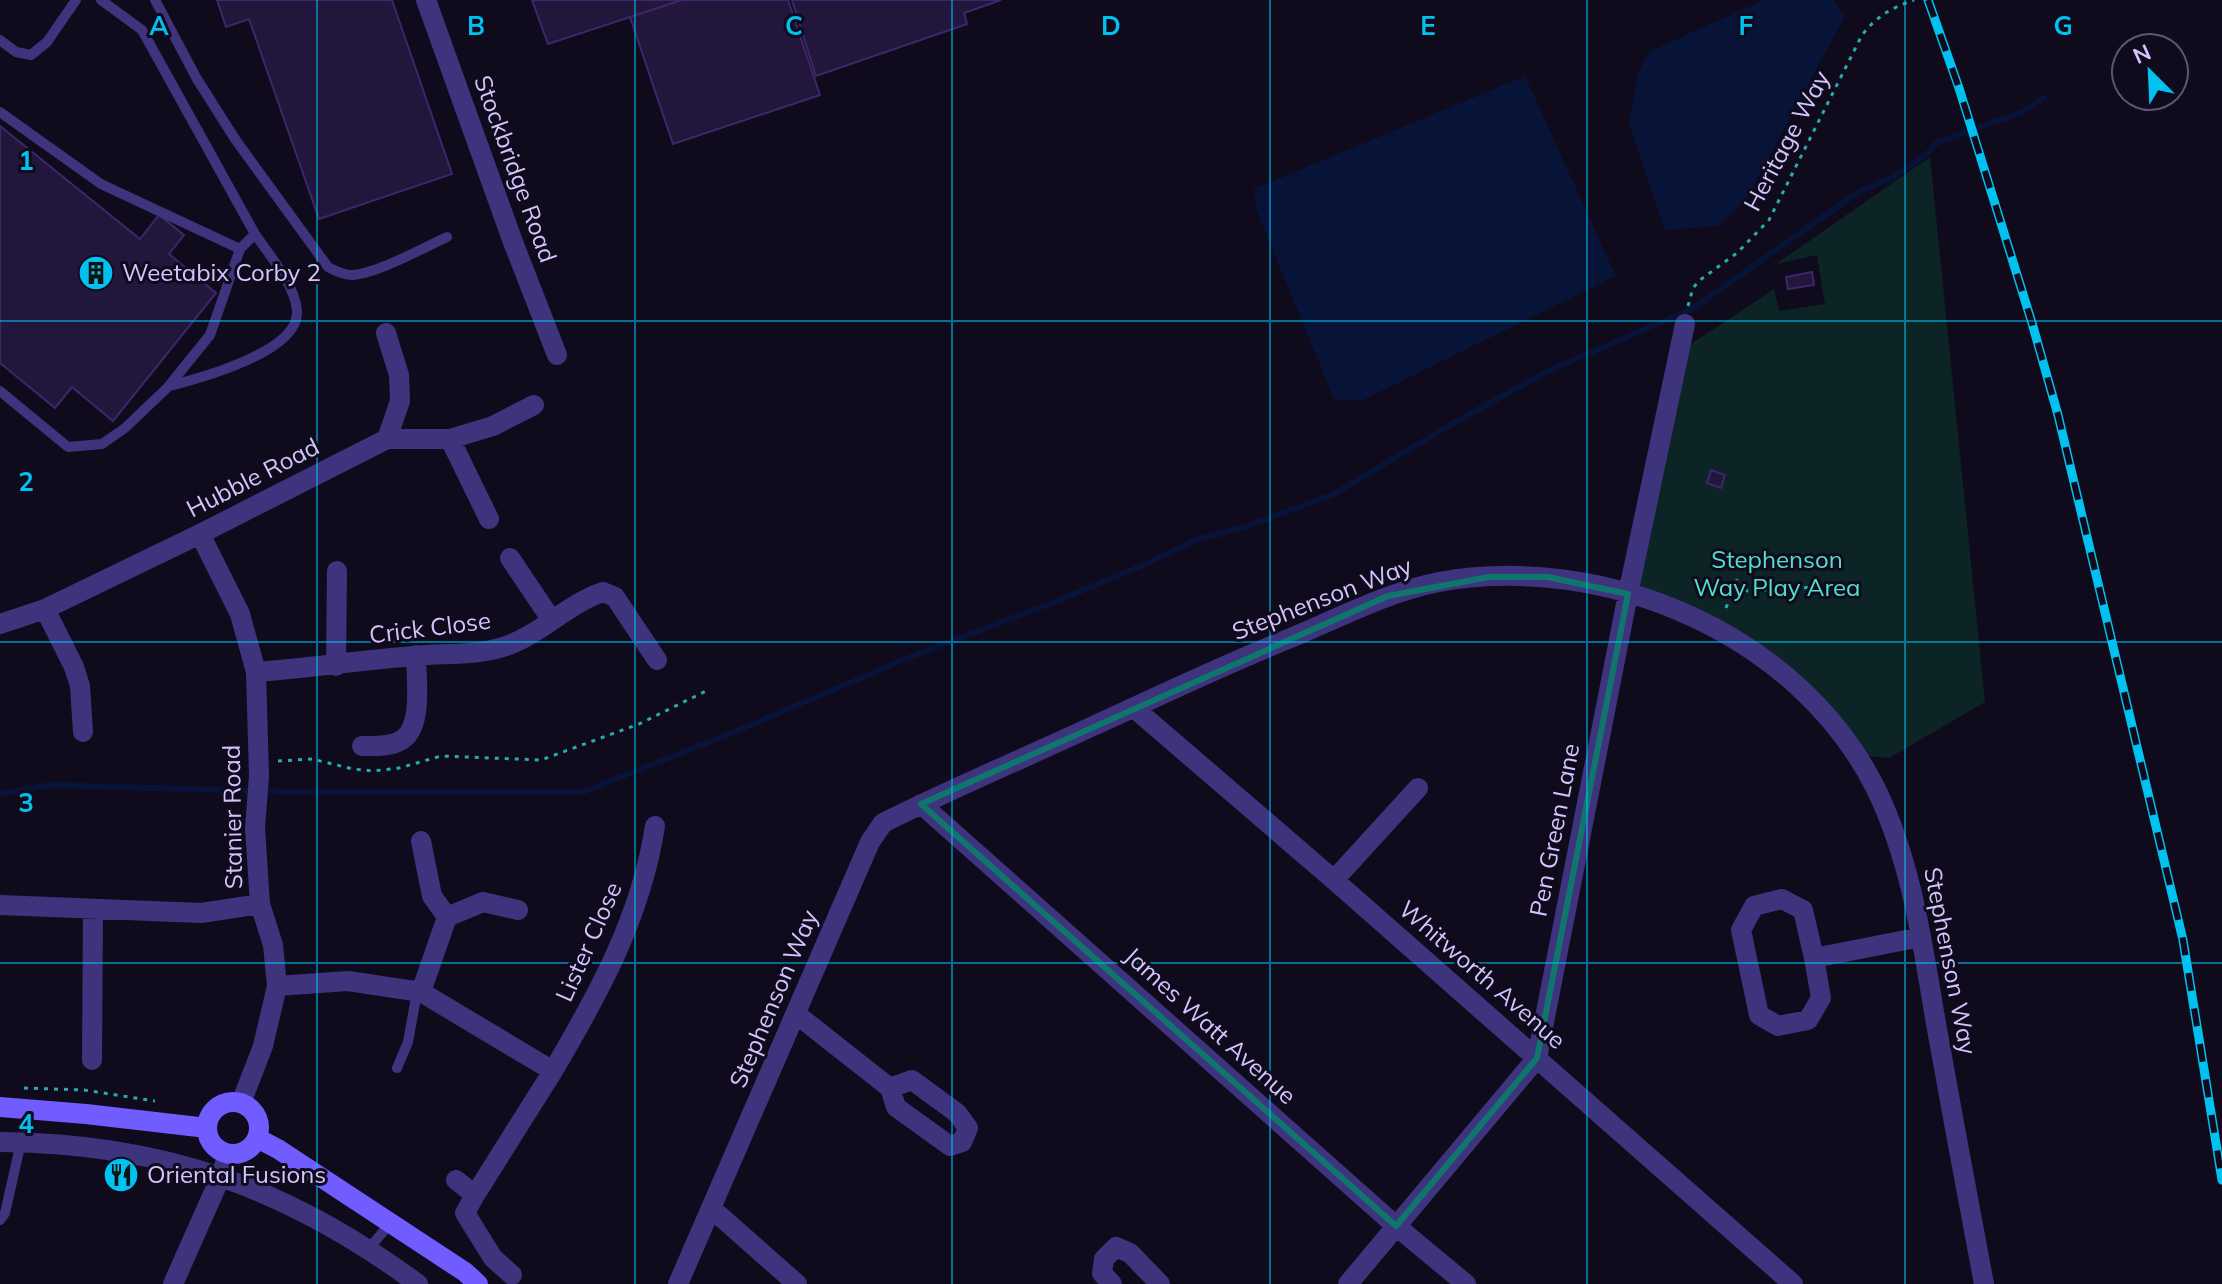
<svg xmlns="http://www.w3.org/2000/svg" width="2222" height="1284" viewBox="0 0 2222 1284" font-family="Mulish,sans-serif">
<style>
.green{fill:#0d2426}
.water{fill:#071438}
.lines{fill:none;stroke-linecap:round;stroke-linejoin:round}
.stream{stroke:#071438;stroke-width:6}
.building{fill:#22163d;stroke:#3b276a;stroke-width:2}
.path{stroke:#29aaaf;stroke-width:3;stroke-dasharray:4 6;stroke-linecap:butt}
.lane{stroke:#3e347d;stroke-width:10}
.street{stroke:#3e347d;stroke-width:20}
.secondary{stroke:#705cff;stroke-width:20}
.rail-casing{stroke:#00c1f0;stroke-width:9}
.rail{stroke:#0f0b1c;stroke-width:6;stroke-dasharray:18;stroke-linecap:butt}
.marked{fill:none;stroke:#0f766e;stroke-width:6;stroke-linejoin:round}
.grid{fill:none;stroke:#00c1f0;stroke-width:2;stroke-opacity:0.55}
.labels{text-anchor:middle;stroke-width:6;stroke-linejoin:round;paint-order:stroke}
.street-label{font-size:24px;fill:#d2c5ff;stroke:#0f0b1c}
.poi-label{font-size:24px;fill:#d2c5ff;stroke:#0f0b1c;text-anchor:start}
.park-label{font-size:24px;fill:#50e1cb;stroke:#0f0b1c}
.grid-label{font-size:26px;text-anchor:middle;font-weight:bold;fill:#00c1f0;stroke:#0f0b1c;stroke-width:6;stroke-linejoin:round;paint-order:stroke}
</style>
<rect width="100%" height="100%" fill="#0f0b1c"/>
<path class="green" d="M1930,157l55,545 -96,56 -21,-2 -69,-81 -66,-47 -14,2 -91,-36 60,-248 86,-57 5,22 46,-7 -8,-49 -41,9z"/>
<path class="water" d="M1764,0h70l11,16 -98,182 -28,28 -54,4 -36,-106 9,-51 12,-22z
M1525,76l91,200 -255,125 -27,-2 -78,-190 -2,-20z"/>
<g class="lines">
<path class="stream" d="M0,794l50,-9 238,7h295l151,-60 179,-76 144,-55 84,-35 55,-26 49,-13 89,-33 118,-70 96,-53 144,-62 165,-116 36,-16 36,-25 7,-9 86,-31 22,-14"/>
</g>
<path class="building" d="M217,0h175l60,174 -133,45 -70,-200 -23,8z
M532,0h150l-134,44z
M682,0h106l32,95 -147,49 -43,-127z
M792,0h209l-37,13 3,11 -151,52z
M0,126l140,113 19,-24 25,20 -15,19 47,39 -103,128 -41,-34 -17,21 -55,-45z
M1812,272l2,13 -26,4 -2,-12z
M1711,470l14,5 -4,13 -14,-5z"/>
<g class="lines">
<path class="path" d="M1688,306l5,-18 7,-8 37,-27 32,-33 93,-185c15,-19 29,-27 52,-35
M1735,586l13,5 67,-4
M1726,608l11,-29
M278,761l34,-2 41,10 20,2 26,-3 42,-12 100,4 98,-36 67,-33
M24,1088l60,2 71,11"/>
<path class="lane" d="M155,0l42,79 38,60 93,128c8,4 15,8 24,8 24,-1 71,-27 95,-38
M0,40l16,12 15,3 16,-13 29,-42
M0,112l101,72 139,65 15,-15 -113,-204 -41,-30
M170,386c31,-8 131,-35 127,-76 -3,-27 -28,-55 -42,-76
M0,391l68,56 34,-3 23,-16 43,-41 42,-52 30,-86
M397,1068l11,-26 9,-50
M0,1220l5,-7 16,-71
M369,1248l21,-24"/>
<path class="street" d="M426,0l87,242 44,113
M386,333l13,42 1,26 -13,38
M450,439l39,80
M200,534l40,80 16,58 3,104 -4,52 5,76 13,41 4,41 -14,60 -22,57
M510,558l41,61
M45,609l29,58 6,19 3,46
M0,624l45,-15 155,-75 187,-95h63l43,-13 41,-21
M336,666l1,-95
M256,672c53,-4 106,-12 159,-16 32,-3 61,0 91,-10 35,-12 61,-42 97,-54l12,5 42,63
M1134,708l200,172 459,404
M362,746c12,0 27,1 38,-5 24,-12 16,-63 16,-86
M921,804l475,422 70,58
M421,841l11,55 15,21
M1334,880l84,-92
M0,905l201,8 59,-9
M447,917l36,-15 35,8
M1814,958l7,40 -13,22 -30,6 -19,-11 -18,-85 13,-24 28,-7 21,11 11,48 107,-21
M277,986l71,-5 73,11 132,79 -78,124
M421,992l26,-75
M796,1014l94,74 6,19 54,39 12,-4 6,-14 -11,-15 -45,-33 -22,8
M92,1060l1,-150
M553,1071c46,-78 88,-154 102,-245
M0,1142c163,1 288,46 418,142
M456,1180l19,15 -10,18 28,45 19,17
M711,1208l86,76
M173,1284l48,-108 7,-22
M678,1284l192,-442 13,-19c68,-34 139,-64 208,-96 68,-31 134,-63 202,-90 48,-20 95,-45 146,-55 166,-30 360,52 437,207 35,72 46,151 59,229 16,89 32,177 49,266
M1112,1284l-10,-11 2,-14 12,-12 14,6 30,31
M1348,1284l189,-226 91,-464 57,-270"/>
<path class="secondary" d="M207 1128a26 26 0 1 1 52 0a26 26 0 1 1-52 0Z
M0,1107l86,7 121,14
M257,1138l21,11 187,123 13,12"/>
<defs>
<path id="rail" d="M1928,0l31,88 73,235 26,92 125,525 39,240"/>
</defs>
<use href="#rail" class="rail-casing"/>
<use href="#rail" class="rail"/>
</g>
<path class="marked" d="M1489,577h59l80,17 -91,464 -141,168 -475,-422 467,-208z"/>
<path class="grid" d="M317,0v1284M635,0v1284M952,0v1284M1270,0v1284M1587,0v1284M1905,0v1284M0,321h2222M0,642h2222M0,963h2222"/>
<defs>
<symbol id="building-disc" viewBox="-11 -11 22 22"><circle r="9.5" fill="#00c1f0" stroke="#0f0b1c"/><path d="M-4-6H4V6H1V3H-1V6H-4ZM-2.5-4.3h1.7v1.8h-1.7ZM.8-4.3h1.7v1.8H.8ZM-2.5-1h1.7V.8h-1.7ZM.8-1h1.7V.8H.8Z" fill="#111"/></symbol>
<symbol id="restaurant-disc" viewBox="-11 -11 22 22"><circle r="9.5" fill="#00c1f0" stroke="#0f0b1c"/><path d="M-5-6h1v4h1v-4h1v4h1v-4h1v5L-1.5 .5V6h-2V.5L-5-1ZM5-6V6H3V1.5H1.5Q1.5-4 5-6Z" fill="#111"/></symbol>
</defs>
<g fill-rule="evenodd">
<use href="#building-disc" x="76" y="253" width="40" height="40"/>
<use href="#restaurant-disc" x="101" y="1155" width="40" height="40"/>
</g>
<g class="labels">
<g class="street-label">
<text transform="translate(1787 141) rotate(-62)" y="8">Heritage Way</text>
<text transform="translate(515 169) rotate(70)" y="8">Stockbridge Road</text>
<text transform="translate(253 478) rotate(-27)" y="8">Hubble Road</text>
<text transform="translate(1322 599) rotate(-21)" y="8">Stephenson Way</text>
<text transform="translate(430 628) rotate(-7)" y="8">Crick Close</text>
<text transform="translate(233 817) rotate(-91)" y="8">Stanier Road</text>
<text transform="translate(1555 830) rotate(-79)" y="8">Pen Green Lane</text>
<text transform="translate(589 942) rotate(-66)" y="8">Lister Close</text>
<text transform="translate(1950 961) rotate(79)" y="8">Stephenson Way</text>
<text transform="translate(1482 975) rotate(41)" y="8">Whitworth Avenue</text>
<text transform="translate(774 999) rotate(-67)" y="8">Stephenson Way</text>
<text transform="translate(1210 1026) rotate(42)" y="8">James Watt Avenue</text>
</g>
<g class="poi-label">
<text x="122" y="281">Weetabix Corby 2</text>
<text x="147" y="1183">Oriental Fusions</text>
</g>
<g class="park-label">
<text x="1777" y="568">Stephenson<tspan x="1777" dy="28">Way Play Area</tspan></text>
</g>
</g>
<g class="grid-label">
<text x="159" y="35">A</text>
<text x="476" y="35">B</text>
<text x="794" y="35">C</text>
<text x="1111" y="35">D</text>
<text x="1428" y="35">E</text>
<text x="1746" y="35">F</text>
<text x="2063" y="35">G</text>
<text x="26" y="170">1</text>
<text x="26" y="491">2</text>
<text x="26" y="812">3</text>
<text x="26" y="1133">4</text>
</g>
<g transform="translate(2150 72) rotate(336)"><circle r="38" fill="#0f0b1c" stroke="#5d5577" stroke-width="2"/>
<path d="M0-6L14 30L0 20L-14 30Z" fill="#00c1f0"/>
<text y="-12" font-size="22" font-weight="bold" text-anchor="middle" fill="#d2c5ff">N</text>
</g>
</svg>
